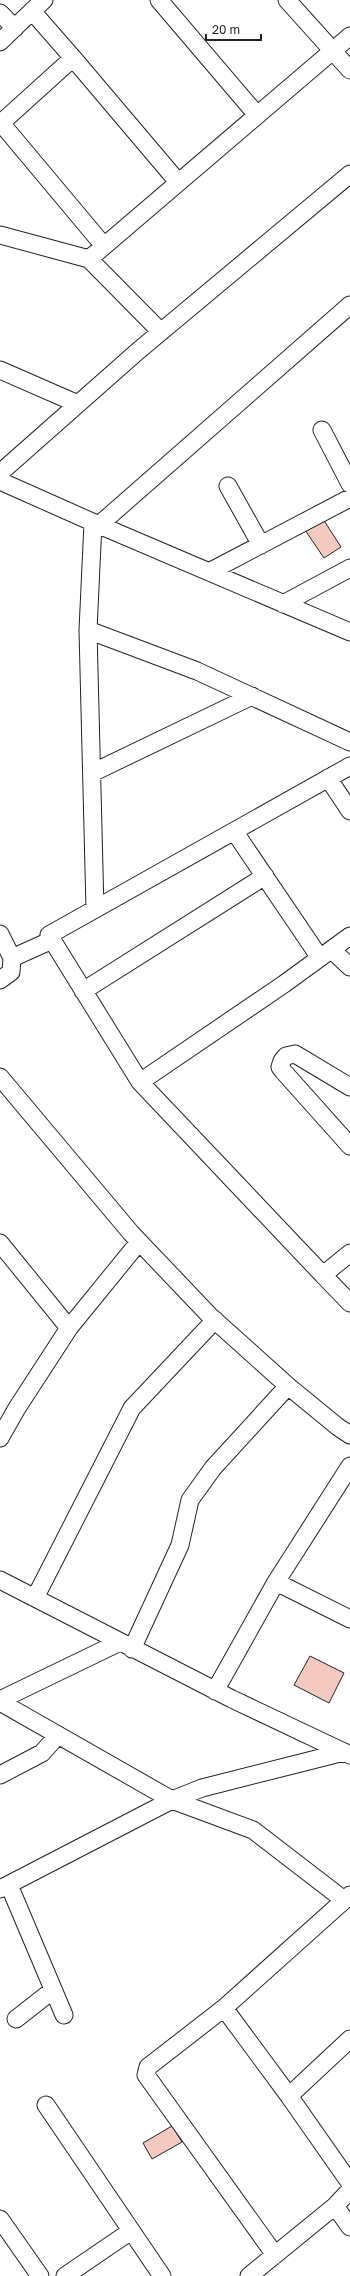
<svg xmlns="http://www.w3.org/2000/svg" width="350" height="2276" viewBox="0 0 350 2276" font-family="'Golos Text',sans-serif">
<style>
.building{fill:#f3c9c0;stroke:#222}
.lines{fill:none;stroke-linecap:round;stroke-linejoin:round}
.minor-casing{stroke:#222;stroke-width:19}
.minor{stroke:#fff;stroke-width:17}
</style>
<rect width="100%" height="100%" fill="#fff"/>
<path class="building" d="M323,519l18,28 -17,11 -19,-28z
M310,1656l34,17 -15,30 -35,-18z
M172,2126l10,16 -30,17 -9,-16z"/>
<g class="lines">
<defs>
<path id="minor" d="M44,0l-12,11 41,47
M159,0l98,115
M287,0l63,70
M0,13l15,15
M0,42l32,-31
M1,123l103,123
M0,124l73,-66 105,124
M0,235l89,24
M161,332l-72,-73 261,-223
M0,370l78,34
M322,430l28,54
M0,473l138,-122 212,-177
M0,481l99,44 251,107
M228,486l33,59
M93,523l-5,107 7,279
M99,525l251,-220
M209,572l141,-74
M283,604l67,-36
M88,630l109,41 153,71
M92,773l160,-77
M328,778l22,33
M234,831l86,127
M0,934l12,24 40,-18
M332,950l18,17
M0,980l11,-8 1,-14
M83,991l182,-115
M0,1077l131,156 79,83 78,70 50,41 12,8
M140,1082l144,-98 66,-48
M350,1087l-55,-33 -9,2 -4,5 -2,6 3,4 67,75
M0,1243l69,85
M350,1253l-27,22 27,28
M323,1275l-183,-193 -91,-147 301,-169
M0,1438l17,-30 52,-80 70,-86
M0,1580l232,119 118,56
M276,1582l74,-116
M35,1598l97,-190 83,-88
M132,1649l48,-104 10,-45 23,-32 75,-82
M215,1691l61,-109 74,37
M0,1700l120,-58
M0,1702l172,98 30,-12 142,-36
M0,1775l42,-22 16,-18
M9,1885l55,130
M0,1889l172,-89 81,30 91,70
M224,2008l-76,59 -2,8 129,180
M16,2019l37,-29
M350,2039l-61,57 61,87
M289,2096l-65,-88 126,-113
M46,2105l116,171
M335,2206l15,21
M0,2219l40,57
M65,2276l66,-45
M249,2276l86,-70 15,-16"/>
</defs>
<use href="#minor" class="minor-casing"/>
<use href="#minor" class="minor"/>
</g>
<path d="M206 34v6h55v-6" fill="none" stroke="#222222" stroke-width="2"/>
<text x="212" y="34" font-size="12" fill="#222222" stroke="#ffffff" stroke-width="3" paint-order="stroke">20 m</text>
</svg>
